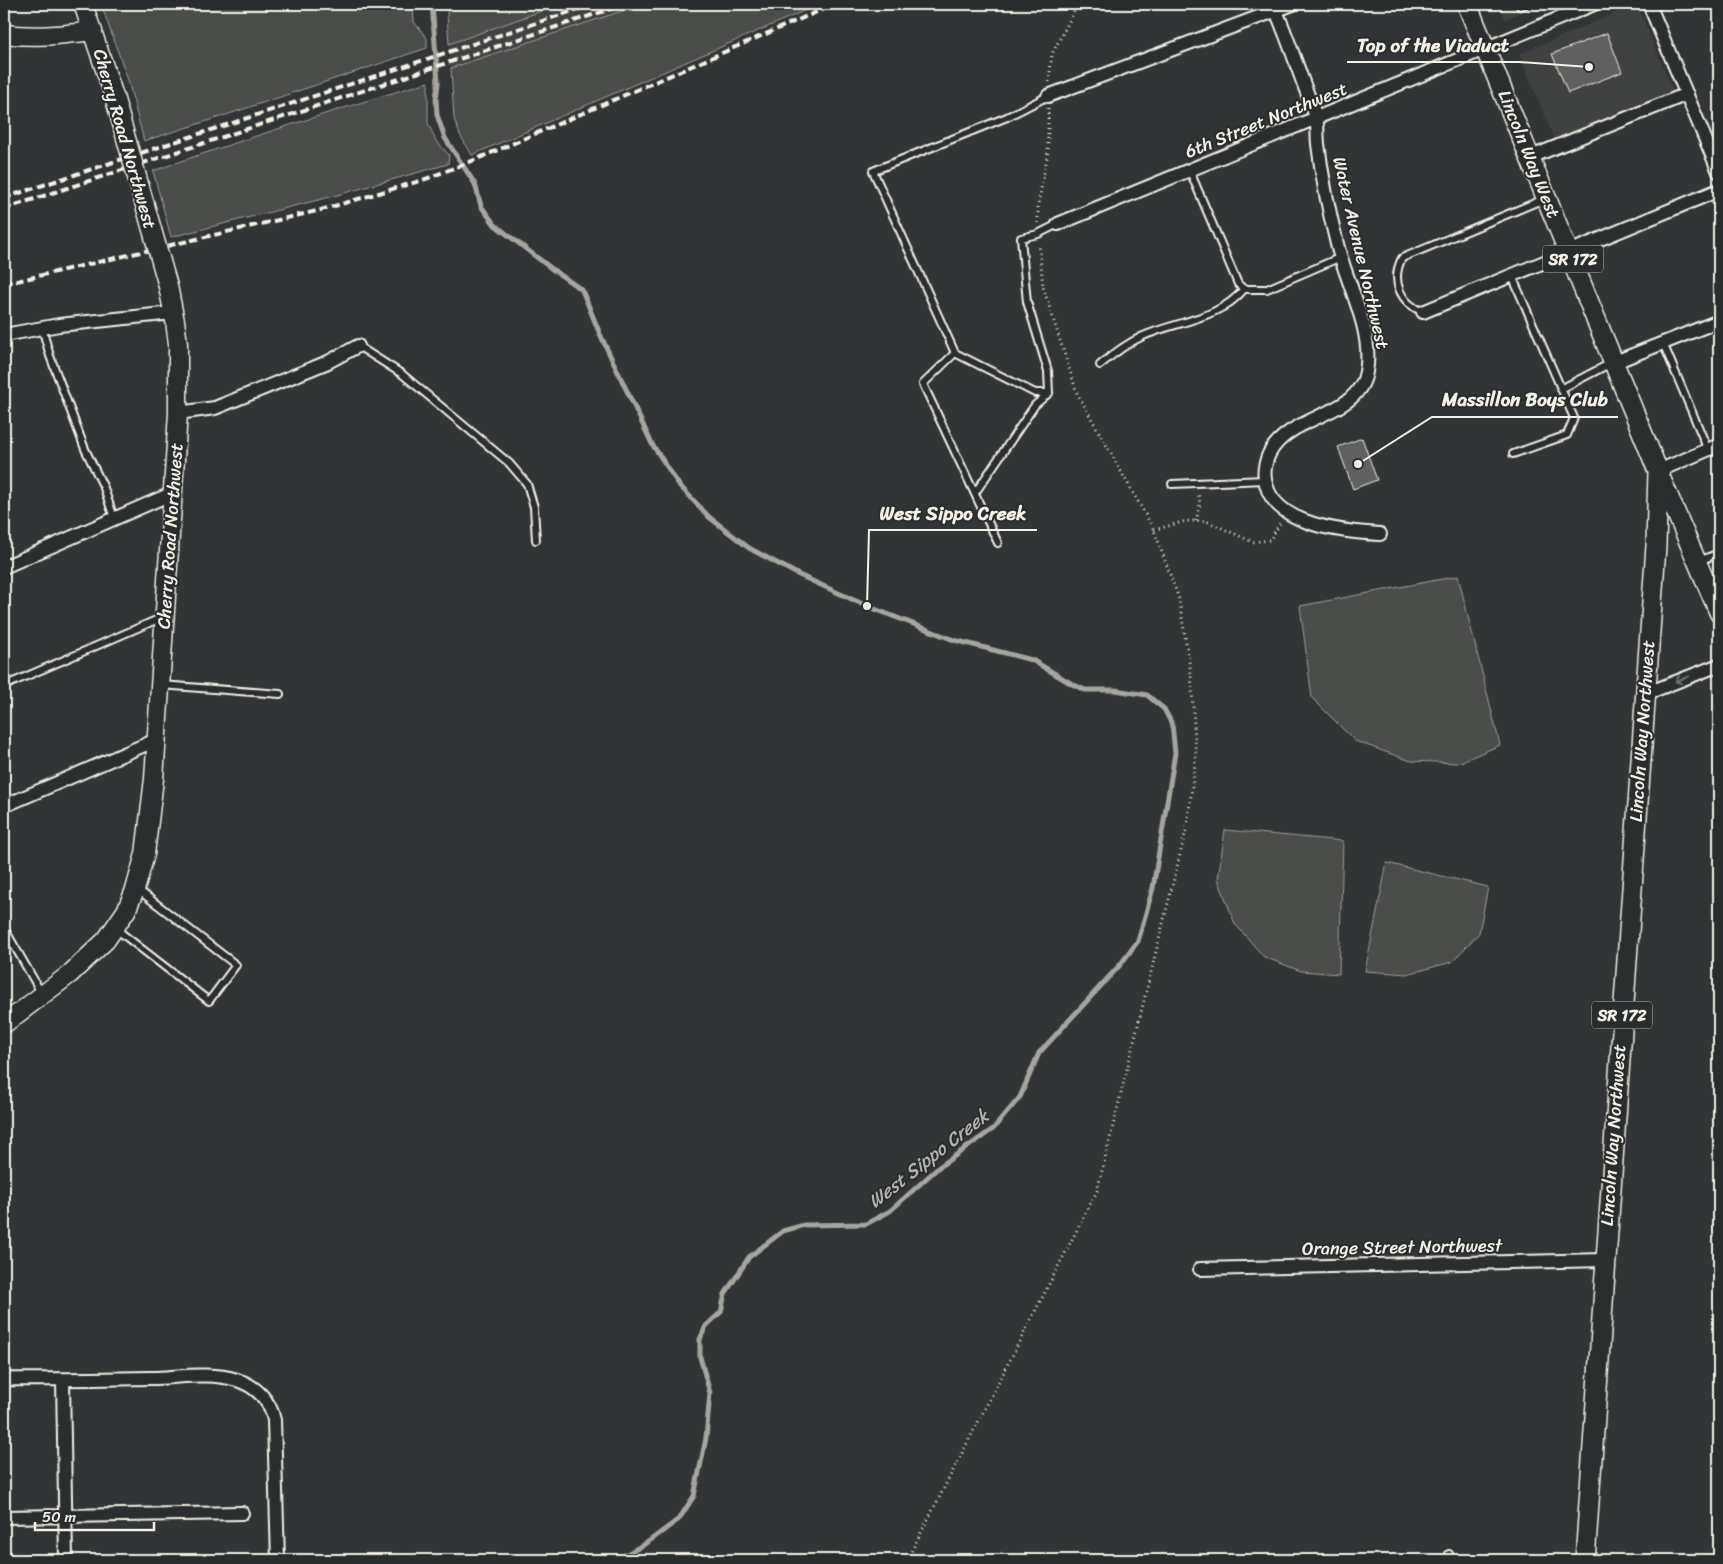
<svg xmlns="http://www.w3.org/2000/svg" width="1723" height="1564" viewBox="0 0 1723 1564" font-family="Sriracha,sans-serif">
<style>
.built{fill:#404242}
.green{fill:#4b4d4c;stroke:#a09f9a}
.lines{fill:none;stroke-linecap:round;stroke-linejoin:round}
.stream{stroke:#a6a5a0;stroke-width:5}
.building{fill:#5f605f;stroke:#f4f1e8}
.lane-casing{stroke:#f4f1e8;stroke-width:10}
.street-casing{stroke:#f4f1e8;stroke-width:16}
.secondary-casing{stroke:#f4f1e8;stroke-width:21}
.primary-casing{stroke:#f4f1e8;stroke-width:22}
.path{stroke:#f4f1e8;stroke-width:3;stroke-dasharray:1 4;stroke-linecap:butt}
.lane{stroke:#2a2d2e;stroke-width:6}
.street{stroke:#2a2d2e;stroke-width:12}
.secondary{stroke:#2a2d2e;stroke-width:18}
.primary{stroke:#2a2d2e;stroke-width:19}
.rail{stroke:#f4f1e8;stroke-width:4;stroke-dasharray:8 4;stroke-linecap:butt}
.secondary-bridge-casing{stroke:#f4f1e8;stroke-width:21;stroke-linecap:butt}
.secondary-bridge{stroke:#2a2d2e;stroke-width:18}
.oneway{stroke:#71726f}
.labels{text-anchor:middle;stroke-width:4;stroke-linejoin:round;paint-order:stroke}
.shield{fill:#2a2d2e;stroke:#b7b6b0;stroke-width:1}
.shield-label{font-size:16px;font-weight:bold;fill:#f4f1e8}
.street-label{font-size:18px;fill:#f4f1e8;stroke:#2a2d2e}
.water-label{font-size:19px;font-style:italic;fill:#b3b2ac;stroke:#2a2d2e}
.leader{fill:none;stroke:#f4f1e8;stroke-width:2}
.callout-dot{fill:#f4f1e8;stroke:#2a2d2e;stroke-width:2}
.callout-label{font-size:19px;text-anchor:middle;font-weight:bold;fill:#f4f1e8;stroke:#2a2d2e;stroke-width:4;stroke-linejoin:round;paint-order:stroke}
</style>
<rect width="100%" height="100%" fill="#323535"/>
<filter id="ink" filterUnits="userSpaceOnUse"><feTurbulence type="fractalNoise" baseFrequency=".02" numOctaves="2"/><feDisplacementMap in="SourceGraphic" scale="10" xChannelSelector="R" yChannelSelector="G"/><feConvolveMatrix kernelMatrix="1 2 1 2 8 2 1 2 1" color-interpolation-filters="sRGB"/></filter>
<g filter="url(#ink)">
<path class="built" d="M561,4h82l-192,64 -2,-24z
M1499,4h42l-36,15z
M1637,4l36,87 -118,49 -36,-86z"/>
<path class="green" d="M101,4h312l1,18 13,16v10l-204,68 -79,25 -16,-61z
M449,4h112l-112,40 -2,-30z
M643,4h177l-348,151 -12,-20 -6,-16 -3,-51z
M428,82v41l8,18 13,14 -1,9 -118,33 -159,40 -18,-66c91,-32 183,-61 275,-89z
M1458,576l42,169 -42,18 -47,-2 -56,-20 -43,-43 -12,-92z
M1225,830l118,11 -4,133 -38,-3 -37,-14 -29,-33 -17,-45z
M1387,863l101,24 -9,46 -27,29 -45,12 -42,-3z"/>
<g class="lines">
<path class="stream" d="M432,4l6,79 -2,16 1,16 8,23 30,46 6,22 14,19 57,44 30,21 18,44 52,110 27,41 30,32 40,31 50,27 68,31 87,34 78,20 40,24 13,6h30l32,5 17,14 8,15 3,29 -22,135 -15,53 -18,24 -81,88 -19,44 -27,32 -54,38 -49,44 -24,13 -62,1 -21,6 -34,26 -24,37 -4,18 -15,14 -6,13v18l10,36 -4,45 -12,58 -15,23 -31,23 -31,18"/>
</g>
<path class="building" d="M1607,33l15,39 -54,21 -16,-39z
M1362,438l15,42 -24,9 -15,-42z"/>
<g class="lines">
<defs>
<path id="lane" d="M1519,4l1,2 6,-2
M1048,96l-41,21 -134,54 82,182 80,40h14l-1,-22 -21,-69 -6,-64 17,-4 20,-10
M1189,169l49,115 6,5h23l74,-32
M1512,276l62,142 -7,17 -54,19
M1423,312c-22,-9 -33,-30 -21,-54l142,-59
M42,328l8,28 35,93 19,39 10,30
M1663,343l45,107
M358,346l44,28 107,89 18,21 7,23 2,33
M955,353l-32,31 75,159
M1100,365c13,-11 26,-21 41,-28 35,-16 78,-17 103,-48
M1561,389l50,-26
M1172,484l93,-4
M975,493l60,-88 14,-12
M1699,561l20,-8
M161,685l119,9
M4,686l159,-69
M4,928l38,66
M116,929l93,72 27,-36 -99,-76
M1449,1554v6"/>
<path id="street" d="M1273,4c10,22 18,45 26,67 5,15 12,31 17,46 2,9 1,18 2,27 4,33 11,68 19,100 10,41 37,87 29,128 -8,46 -76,41 -97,82 -4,9 -6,20 -3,30 10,42 79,48 114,50
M1649,4l70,168
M1048,96l245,-92
M1531,157l156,-63
M1058,224c178,-74 358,-146 536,-220
M1423,312l296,-122
M4,335l55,-10 114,-12
M1615,362l104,-41
M178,413l37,-5 113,-46 30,-16
M1658,471l61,-26
M4,567l169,-74
M1645,694l74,-29
M4,806l152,-66
M1200,1269l405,-9
M4,1379c50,1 99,0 149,-1 27,-1 58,-6 84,2 19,6 33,20 37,40l4,140
M63,1380l3,180
M4,1517l238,-4"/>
<path id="secondary" d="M83,4l31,92
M4,34c32,4 56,1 89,-3
M1658,471l61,142
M4,1024l66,-50 36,-34 20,-29 9,-21 10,-36 9,-75 24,-366v-69l-3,-23 -7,-35"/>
<path id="primary" d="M1467,4l191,467 -2,75 -71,1014"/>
</defs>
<use href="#lane" class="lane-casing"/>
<use href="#street" class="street-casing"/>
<use href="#secondary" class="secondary-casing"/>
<use href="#primary" class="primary-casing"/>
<path class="path" d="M1049,82l3,-28 26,-50
M1038,223v-18l10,-53v-44
M1196,521l4,-17 -2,-12
M1154,530l32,-9h20l47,21 17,-2 10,-17
M907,1560l190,-369 90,-365 9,-70 -5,-83 -12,-74 -25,-69 -77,-137 -34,-106 -4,-43"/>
<use href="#lane" class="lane"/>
<use href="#street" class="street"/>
<use href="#secondary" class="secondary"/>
<use href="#primary" class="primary"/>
<path class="rail" d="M4,198l590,-194
M4,209l622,-205
M4,284l317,-74 102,-30 54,-21 358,-155"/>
<defs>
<path id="secondary-bridge" d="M114,96l54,190"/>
</defs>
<use href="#secondary-bridge" class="secondary-bridge-casing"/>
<use href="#secondary-bridge" class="secondary-bridge"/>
</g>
<defs><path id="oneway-shaft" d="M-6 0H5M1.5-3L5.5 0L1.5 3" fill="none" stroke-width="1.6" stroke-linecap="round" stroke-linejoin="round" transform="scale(1.25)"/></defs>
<use class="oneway" href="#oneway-shaft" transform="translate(1682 679) rotate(159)"/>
</g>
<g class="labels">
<g class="shield">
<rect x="1543" y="245.5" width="60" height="27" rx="4"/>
<rect x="1592" y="1001.5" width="60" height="27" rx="4"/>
</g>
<g class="shield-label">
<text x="1573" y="265">SR 172</text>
<text x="1622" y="1021">SR 172</text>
</g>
<g class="street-label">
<text transform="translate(1266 120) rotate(-22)" y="6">6th Street Northwest</text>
<text transform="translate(125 139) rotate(74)" y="6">Cherry Road Northwest</text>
<text transform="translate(1529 154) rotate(68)" y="6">Lincoln Way West</text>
<text transform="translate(1361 253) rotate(77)" y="6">Water Avenue Northwest</text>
<text transform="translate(170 536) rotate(-86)" y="6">Cherry Road Northwest</text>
<text transform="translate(1642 731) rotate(-86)" y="6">Lincoln Way Northwest</text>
<text transform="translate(1613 1135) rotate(-86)" y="6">Lincoln Way Northwest</text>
<text transform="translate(1402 1247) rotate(-1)" y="6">Orange Street Northwest</text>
</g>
<g class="water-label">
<text transform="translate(928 1158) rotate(-38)" y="7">West Sippo Creek</text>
</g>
</g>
<path class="leader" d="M1589 67L1519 62H1347M1358 464L1432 417H1618M867 606L869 530H1037"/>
<g class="callout-dot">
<circle cx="1589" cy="67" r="5"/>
<circle cx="1358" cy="464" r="5"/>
<circle cx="867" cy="606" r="5"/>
</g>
<g class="callout-label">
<text x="1433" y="52">Top of the Viaduct</text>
<text x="1525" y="406">Massillon Boys Club</text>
<text x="953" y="520">West Sippo Creek</text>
</g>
<rect width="1723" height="1564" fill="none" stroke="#2a2d2e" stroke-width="20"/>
<rect x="10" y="10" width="1703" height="1544" fill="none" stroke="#f4f1e8" stroke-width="2" filter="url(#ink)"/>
<path d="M35 1522v8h119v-8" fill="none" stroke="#f4f1e8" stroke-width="2.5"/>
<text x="42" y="1522" font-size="15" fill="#f4f1e8" stroke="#2a2d2e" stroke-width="4" paint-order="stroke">50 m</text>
</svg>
